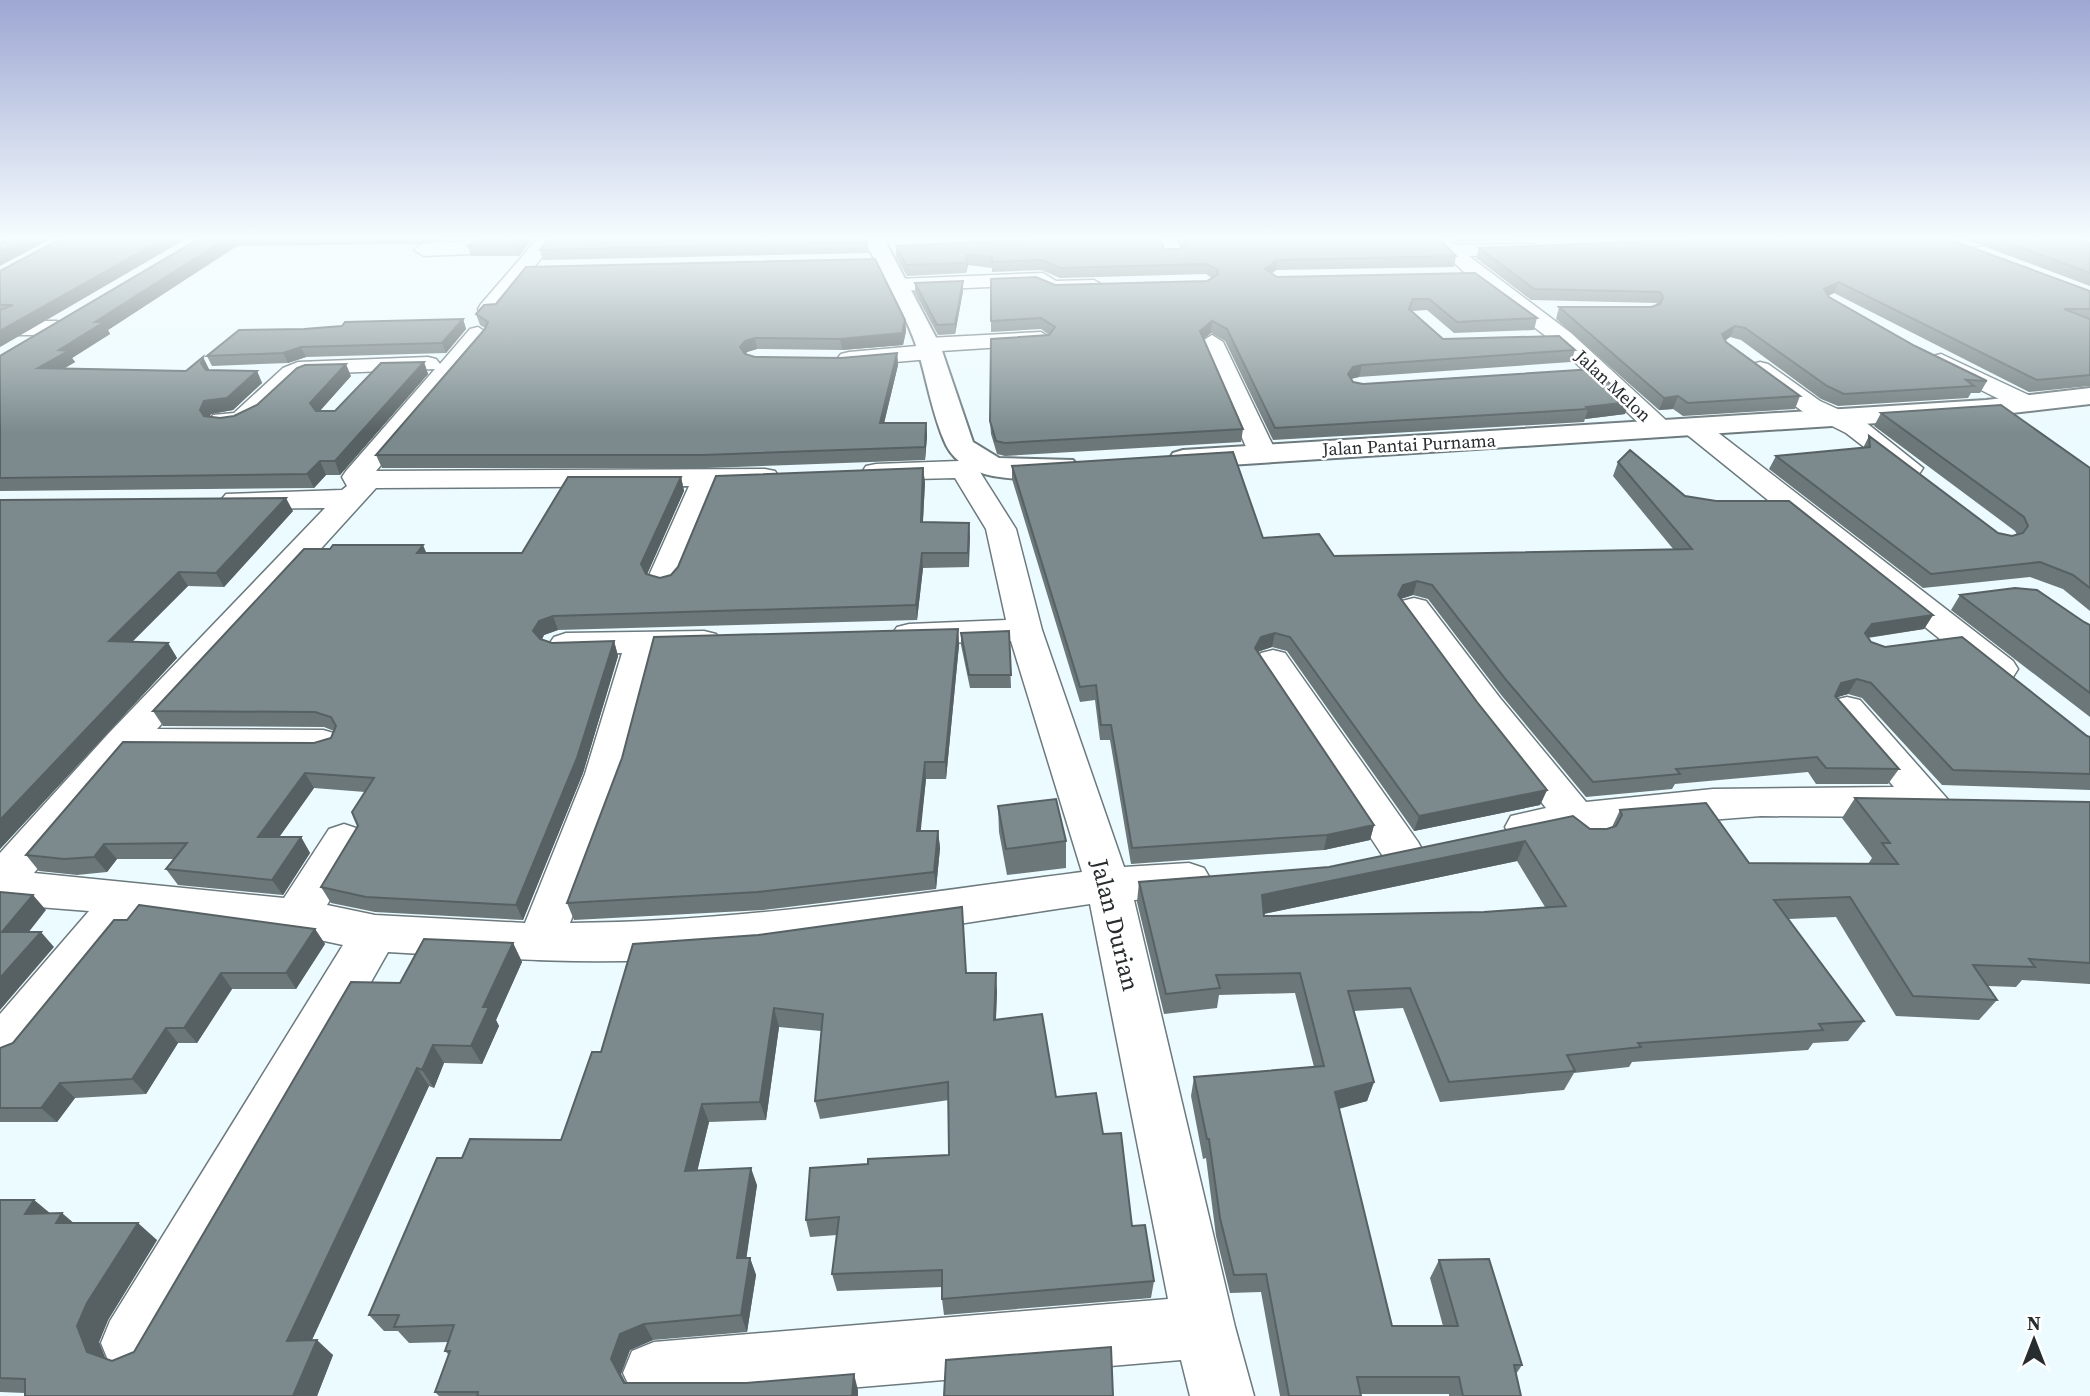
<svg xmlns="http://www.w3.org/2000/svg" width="2090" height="1396" viewBox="0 0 2090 1396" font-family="'Source Serif 4',serif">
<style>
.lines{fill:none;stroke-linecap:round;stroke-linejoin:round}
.minor-casing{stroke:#6c797d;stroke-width:3}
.tertiary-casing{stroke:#6c797d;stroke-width:4}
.minor{fill:#fff;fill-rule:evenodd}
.tertiary{fill:#fff;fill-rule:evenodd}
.wall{fill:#6b7779;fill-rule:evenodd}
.shaded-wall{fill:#576163}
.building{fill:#7c8a8d;stroke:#576163;stroke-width:2;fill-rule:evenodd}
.labels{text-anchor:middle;stroke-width:5;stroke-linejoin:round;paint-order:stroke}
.far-street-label{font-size:18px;fill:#272c2e;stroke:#fff}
.near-street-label{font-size:24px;fill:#272c2e;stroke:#fff}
</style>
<rect width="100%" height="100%" fill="#ecfbff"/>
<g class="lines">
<defs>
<path id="minor" d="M472,237h22l-24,17 -46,2 -10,-6c14,-15 42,-1 58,-13z
M539,237h19l-61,77h-16l-3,-5 3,-5z
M1157,237h19l6,16 -3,4h-14z
M1444,237l13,8 77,-1 3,4 -10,6 -58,2 102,77 98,90 4,6 -4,6h-18l-96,-92 -84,-64 -37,-36z
M1957,237h46l-9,6 -43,7 -10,-6 3,-4z
M1043,273l13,8 38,-1 10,6c-9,11 -56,10 -66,-1l-141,6 -10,-6 10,-6z
M0,321h57l11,7 -11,7h-57z
M478,327l11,7 -3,5 -110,132 389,-2 10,2 4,6 -4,6 -58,3 -38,94 -5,7 -11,3 -11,-3 -5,-7 42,-94 -313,2 -219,241 166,1 14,4 5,9 -5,9 -14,4 -190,-1 -99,118 250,25 45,-69 15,-5 15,5 6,11 -38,65 48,10 150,8 60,-149 37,-121 -56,2 -12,-4 -5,-7 5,-7 12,-4 138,-2 12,3 5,7 -5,7 -59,4 -32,122 -55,149c172,-1 342,-29 512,-51l-71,-231 -102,3 -12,-3 -5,-7 5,-7 12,-3 97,-4 -20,-91 -31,-51 -79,2 -10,-2 -4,-6 4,-6 10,-2 83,-3 19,-7 10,2 4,6 -12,10 36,57 26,101 82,237 65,-4 15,5 7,12 -7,12 -15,5 -55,3 101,427 19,69h-64l-9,-36 -428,36h-119l-11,-23 9,-22 22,-9 514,-43 -78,-395c-145,21 -291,49 -437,56 -89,4 -177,-3 -265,-8l-234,413 -22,9 -22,-9 -9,-22 9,-22 233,-376 -47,-10 -157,-19 -113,140 -18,7 -8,-3v-46l89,-103 -89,-7v-51l109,-120 216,-225 -89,1 -10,-3 -5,-6 5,-6 116,-4 5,-4 -5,-9 4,-6 89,-102 -125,5 -9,4c-26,25 -49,58 -88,49l-4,-6 4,-6 21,-2 49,-45 15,-6 130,-5 8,2 4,5 30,-35z
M1041,332l11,7 -3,5 -108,7 -3,6 -8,2 -81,7 -8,-2 -4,-5 4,-5 8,-2 68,-6 3,-6 8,-2z
M1212,335l11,7 54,112 -4,6h-20l-4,-6 -48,-112z
M1941,354l96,45 4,5 -4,5h-18l-86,-43 -4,-5 4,-5z
M1760,362l8,2 52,37 44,20 59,47 -4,6h-20l-53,-41 -44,-22 -50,-37 -4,-5 4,-5z
M1694,419l9,2 310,240 5,8 -5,8 -13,3 -13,-3 -302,-244 -4,-6 4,-6z
M1414,598l12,3 74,97 86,104 127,-13 181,-2 -66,-78 6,-9 13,-3 13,3 91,103 -6,10c-15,5 -27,-1 -42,4l-142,-1 -142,11 -12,1 3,6 -6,11c-17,5 -27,4 -38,-10l-40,7 -15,-4 -6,-11 6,-11 35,-8 -72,-92 -77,-108 5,-7z
M1273,650l12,3 133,189 6,11 -6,11 -15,5 -15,-5 -133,-203 6,-8z"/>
<path id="tertiary" d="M863,237h20l57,108 33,97 26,16 74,2 5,6 -5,6c-37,10 -106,14 -127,-27 -14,-30 -19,-66 -29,-97 -13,-38 -36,-75 -54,-111z
M2090,388v16l-104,12 -803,52 -10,-3 -4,-6 4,-6 10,-3 803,-50z"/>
</defs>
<use href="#minor" class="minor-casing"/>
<use href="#tertiary" class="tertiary-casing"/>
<use href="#minor" class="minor"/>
<use href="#tertiary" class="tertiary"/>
</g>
<path class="wall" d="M189,237l-189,110v-76z
M202,237h254l-39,7 -180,2 -129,84 2,4 -38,24 3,4 -10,6 121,3 17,-14 6,13 48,1 5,12 -29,27 -22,4 -2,3 11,1 14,-2 117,-40 -31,35h15l89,-49 4,12 -88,101h-14l-12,13 -314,3v-135z
M535,237l-16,19h-48l-3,-10z
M885,237h56l-53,3z
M1178,237h260v1l18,18 -2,11 -178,3 -4,3 5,4 198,-4 62,45 -3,12 -80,3 -27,-23 -16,1 32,28 132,11 -4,12 -212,15 -8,2 2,3 10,2 231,-15 31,45 -40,5 -1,3 -311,18 -48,-99 -14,-8 -8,6 40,90 -2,13 -236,14 -8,-2 -6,-20 -1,-13 59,-86 -8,-6 -50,3v-53l64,6 152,-4 5,-3 -6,-4 -146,4 -19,-8 -49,2v-4l-24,-3 -2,8 -59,3 -11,-19v-11l284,3 2,-2z
M1448,237h129l-119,5z
M1959,237h118l13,6v43z
M867,242l1,11 -325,7 -3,-10z
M1479,248l611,43v95l-61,6 -195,-99 -6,3 1,1 86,49 72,35 -7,12h-9l-3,5 -130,8 -17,-7 -80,-59 -11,-3 -5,4 1,1 74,54 -5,13 -112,7 -10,-7 -14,1 -103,-91 3,-12h92l7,-2 -2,-2 -125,-3 -55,-42z
M963,281v10l-8,43 -17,1 -23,-42v-10z
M476,314l429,6 1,11 -3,14 -61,5 -85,-1 -10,3 -1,2 9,3 86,1 56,-5 1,12 -14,58h42l1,13 -2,24 -219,8h-324l-6,-13 109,-127 -5,-3z
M463,319l3,10 -20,24 -140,4 -18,6 -76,3 -5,-10 97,-27z
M1881,413l209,55v143l-27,-22 -33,-12 -107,11 -154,-119 7,-13 87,-8 6,-12 129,97 14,3 5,-1 -2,-4 -141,-105z
M1618,462l67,34 248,119 -9,14 -56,9 3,4 219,95v53l-148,-5 -80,-87 -14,-4 -12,3 63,72 -11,15h-72l-8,-12 -133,12 -3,5 -86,8 -84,-101 -74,-97 -15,-4 -12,4 76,103 70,88 -7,15 -126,26 -127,-180 -15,-4 -14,5 116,173 -4,15 -46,10 -193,14 -21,-124h-10l-5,-40 -15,2 -68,-223v-13l251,72 71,18 340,-6 -61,-74z
M681,477l3,14 -37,83 13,4 11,-3 254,-93 -2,40 46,1v44l-46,1 -6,52 -359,10 -14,5 -2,4 10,4 62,-2 4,15 -35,117 -60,147 -148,-8 -44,-9 -10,-16 37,-61 7,-34 -51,-4 -35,49h22l9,16 -27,42 -105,-10 -12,-16 9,-10h-58l-10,13 -30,3 -38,-4 -13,-16 288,-112 17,-5 3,-7 -10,-4 -161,-1 -10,-15 273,-158h96z
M0,500l293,11 -69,76 -36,-1 -56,56 36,1 9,15 -177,191z
M1960,595l124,27 6,3v92l-139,-107z
M958,629l1,16 -13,134h-20l-6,52h18l2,17 -4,41 -173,21 -189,10 -7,-17z
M1009,631l2,57h-41l-9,-43v-12z
M1855,798l235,4v182l-68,-4 -6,7 -28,-1 9,14 -18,20 -83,-4 -60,-99 -48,2 76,102 -16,20 -35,2 -5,7 -176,12 -3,5 -55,6 -10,17 -124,12 -37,-94 -49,3 20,71 -7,19 -28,8 53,217h51l-13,-48 9,-18 83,105 -6,9 5,22h-72v-2h-88v2h-81l-19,-104 -31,1 -14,-57 -10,-78 -3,1 -12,-63 3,-19 120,-10 -19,-74 -76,2 -2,13 -53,6 -27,-112 2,-20 190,-15 261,-38h17l5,-2 8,-17 129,53 119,1 4,-6 -30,-40zM1517,861l28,46 -61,5 -220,4v-2z
M998,806l68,35v27l-59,7 -8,-43z
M315,929l10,15 -29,45h-64l-35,54h-19l-32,51 -71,4 -18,24h-57v-74z
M513,943l9,19 -26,58 3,6 -17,38 -38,-1 -10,25 -5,-2 -117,254 21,15 -16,41h-292v-3l-25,-1v-192h34l16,13 23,10 84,17 -49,80 -9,22 6,17 7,2 22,-9 266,-369z
M633,944l333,29 31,18 -1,29 60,77 47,37 29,92 22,55 -3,17 -207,17 -2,-16v-12l-105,4 -5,-17 5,-39 -27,2 -4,-17 62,-56 81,-9v-55l-129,19 -5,-18 6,-70 -42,-4 -13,93 -57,2 -12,49 60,14 -11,73h4l6,17 -9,57 -94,8 -23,10 -9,24 5,9 232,7v6h-419l-4,-4 14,-37 -4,-4 4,-9 -40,1 -11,-12h-14l-15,-16 93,-157 99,-18 40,-88z"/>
<path class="shaded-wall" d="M29,237h25l-54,29v-14z
M167,237h22l-189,110v-16z
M229,237h4l4,9 -129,84 2,4 -38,24 3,4 -30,18 -7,-12 57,-46z
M415,237h41l-39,7z
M523,237h12l-16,19 -3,-10z
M967,255l1,10 -2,8v-10z
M1277,260l-1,10 -12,10 1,-11z
M963,281v10l-8,43v-10z
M1839,282l-5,11 -15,7 5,-11z
M463,319l3,10 -20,24 -4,-10z
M905,320l1,11 -3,14 -61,5 -2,-11z
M1212,321l-1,12 -12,10 1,-12z
M1735,326l-5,11 -13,8 5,-11z
M755,338l2,11 -10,3 -5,7 -2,-12 5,-6z
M301,347l5,10 -18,6 -5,-10z
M897,353l1,12 -17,71 -1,-13z
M203,357l6,12 -2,6 -6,-12z
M424,362l4,12 -88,101 -5,-14z
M346,364l5,12 -36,40 -5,-13z
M1362,365l-3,12 -9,2 -2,-5 5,-7z
M257,371l5,12 -29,27 -22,4 -4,8 -7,-12 4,-9z
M1678,396l-5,13 -14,1 5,-12z
M1630,402l-5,12 -40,5 3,-10 -2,-2z
M926,423l1,13 -2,24v-13z
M320,461l6,14 -12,13 -7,-14z
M923,468l2,14 -3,55 -1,-15z
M681,477l3,14 -39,88 -4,-15z
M286,498l7,13 -69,76 -8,-14z
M969,523l1,14 -1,30 -1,-14z
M423,545l6,14 -12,-6z
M922,553l1,15 -6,52 -1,-15z
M179,572l9,14 -70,70 -9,-15z
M1417,581l-4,14 -13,4 -2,-4 5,-10z
M1933,615l-9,14 -60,9 1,-5 7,-9z
M553,616l5,14 -14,5 -5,11 -6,-15 6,-10z
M958,629l1,16 -13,134 -1,-17z
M1275,633l-3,14 -13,4 -6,11 2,-14 6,-11z
M614,641l4,15 -35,117 -60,147 -7,-15z
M168,643l9,15 -177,191v-29z
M1857,679l-9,15 -16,5 9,-16z
M925,762l1,17 -7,69 -2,-17z
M305,773l9,15 -46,65 -10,-16z
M1547,790l-7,15 -126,26 5,-15z
M1374,825l-4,15 -46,10 3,-15z
M938,831l2,17 -4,41 -2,-17z
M301,837l9,16 -27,42 -11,-15z
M1525,841l-8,20 -259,54 4,-20z
M104,844l13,15 -10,13 -13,-15z
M33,895l13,15 -29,37 -15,-15z
M315,929l10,15 -29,45 -10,-16z
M41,932l13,15 -54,63v-32z
M513,943l9,19 -26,58 3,6 -17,38 -11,-18 12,-39z
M221,973l11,16 -35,54 -13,-15z
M996,973l1,18 -2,48 -1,-19z
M774,1008l5,19 -13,93 -6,-18z
M166,1028l12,15 -32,51 -14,-15z
M433,1045l11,18 -10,25 -12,-18z
M417,1068l12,18 -125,271 -17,-16z
M1374,1082l-7,19 -38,10 6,-19z
M60,1083l15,15 -18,24 -16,-14z
M702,1104l7,18 -16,67 -8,-18z
M751,1168l6,17 -13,90 -7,-17z
M34,1200l21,18 -30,-4z
M62,1213l20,17 -26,-7z
M138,1223l19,17 -49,80 -9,22 10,25 -22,-15 -10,-26 10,-23z
M750,1258l6,17 -9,57 -6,-17z
M644,1324l9,16 -23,10 -9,24 11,22 -21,-37 9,-25z
M317,1340l16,15 -16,41h-24z
M854,1374l4,16v6h-6z"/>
<path class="building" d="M11,237h18l-29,15v-9z
M64,237h103l-167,94v-21l13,-5h-13v-34z
M202,237h27l-134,85h9l-45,28 9,1 -30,17 148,3 17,-14 -2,6 5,7 51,1 -30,27 -23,3 -4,9 4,6 16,2 14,-2 23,-11 40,-37 8,-3 41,-1 -36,39 6,8h19l46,-48 43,-1 -89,99h-15l-13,13 -307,4v-122z
M480,237h43l-7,9h-48z
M549,237h315l3,5 -327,8z
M1082,237h78l4,12h16l5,-5 -2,-7h254l19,19 -179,4 -12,9 12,8 198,-4 62,45 -80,4 -28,-23h-16l-4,10 34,30 116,-3 16,14 -213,15 -9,2 -5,7 5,8 10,2 231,-15 36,33 -44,5 2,2 -313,19 -48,-99 -15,-8 -12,10 43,98 -238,14 -9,-2 -6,-20 1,-82 58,-4 6,-8 -14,-9 -50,3v-42l45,-2 19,8 152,-4 11,-7v-4l-11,-6 -147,4 -19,-8 -49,2v-5l-25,-2 -1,8 -60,2 -10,-19z
M1750,237h193l147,54v18h-26l26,10v56l-53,5 -198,-98 -15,7 5,8 86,49 72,35 -21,-1 8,6 -130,8 -17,-8 -82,-58 -10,-2 -13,8 4,8 74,54 -112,7 -10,-7 -14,2 -105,-91h92l9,-3 3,-7 -3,-5 -126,-3 -55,-41z
M1992,237h85l13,6v30z
M875,259l30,61 -3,13 -62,6 -85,-1 -10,3 -5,6 5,7 10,3 86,1 56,-5 -17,70h46l-1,24 -222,8h-327l109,-126 3,-7 -12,-8 8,-9 12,-1 30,-37z
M963,281l-8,43 -18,1 -22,-42z
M463,319l-21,24 -141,4 -18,6 -76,3 32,-26 65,-1 38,-3 3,-4z
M2001,405l89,63v120l-17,-13 -33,-13 -109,12 -155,-118 94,-9 -1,-11 129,97 14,3 11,-3 5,-7 -4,-9 -143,-104z
M1630,450l55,46 31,5h73l144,114 -61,9 -7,9 6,9 14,5 77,-10 125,99 3,1v37l-137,-4 -82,-87 -14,-4 -16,4 -6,13 64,73 -73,-1 -9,-11 -141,12 4,5 -87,8 -86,-101 -75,-96 -15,-4 -14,4 -5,10 79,107 70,88 -128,26 -129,-179 -15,-4 -14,4 -6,11 119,177 -47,10 -195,13 -21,-123h-10l-5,-40 -16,2 -68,-221 221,-14 30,86 56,-4 15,22 358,-7 -74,-87z
M923,468l-2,54 48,1 -1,30h-46l-6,52 -363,11 -14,5 -6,10 7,8 12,4 62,-2 -37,117 -61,147 -150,-8 -45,-10 37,-61 -6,-14 22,-34 -69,-5 -47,64h43l-29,43 -106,-11 21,-26 -83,1 -10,13 -30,2 -38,-4 97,-113 191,1 17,-5 5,-12 -5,-9 -16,-5 -162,-1 151,-162h26l3,-4h90l-6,8h105l46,-76h113l-40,87 5,10 14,4 11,-3 7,-8 38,-91z
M286,498l-70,75 -37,-1 -70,69 59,2 -168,177v-320z
M2015,588l22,2 47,32 6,3v68l-130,-98z
M958,629l-13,133h-20l-8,69h21l-4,41 -176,20 -191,11 55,-145 32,-121z
M1009,631l2,44h-42l-8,-42z
M1855,798l235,4v161l-61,-4 6,8 -62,-2 24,35 -84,-4 -63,-99 -76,3 90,121 -45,3 4,6 -185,13 3,4 -74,8 8,16 -126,11 -39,-94 -62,3 26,91 -39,10 57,234h66l-19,-66 50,-1 33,106h-8l7,31h-58l-4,-19h-102l4,19h-72l-23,-122 -32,1 -14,-57 -11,-79h-2l-13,-62 130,-11 -24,-93 -84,2 4,13 -54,6 -27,-112 190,-15 244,-51 17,13h17l9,-3 6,-11 -2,-5 86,-7 43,60 149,1 -16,-21h8zM1525,841l41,65 -82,6 -220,4 -2,-21z
M1056,799l10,42 -60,8 -8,-43z
M0,892l33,3 -31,37h39l-41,46z
M139,905l176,24 -29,44h-65l-37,55h-18l-34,51 -72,4 -19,25h-41v-60l13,-5 101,-123h13z
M962,907l4,66h30l-2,47 48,-6 14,83 40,-4 7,41 18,-1 11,93 13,-1 9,56 -212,18v-29l-110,4 7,-57 -33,3 4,-52 58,-4v-5l81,-4 -1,-73 -133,19 8,-87 -49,-6 -14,94 -58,2 -17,67 66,-3 -14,90h13l-9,57 -97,9 -24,10 -9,25 13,24h122l108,-9 -2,22h-375l1,-4h-43l15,-41h-5l9,-26 -60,2 5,-12h-30l68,-157h25l8,-19 91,1 31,-88h9l32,-108 125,-9z
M424,939l89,4 -30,64h6l-18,39 -38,-1 -11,25 -5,-2 -130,273 30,-1 -24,56h-268v-17l-25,-1v-178h34l-9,14 37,-1 -6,10h82l-51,80 -10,23 10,26 25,9 22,-9 217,-370 49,1z
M1111,1347l2,49h-169l2,-36z"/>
<linearGradient id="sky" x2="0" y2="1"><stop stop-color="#9da7d2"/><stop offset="0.55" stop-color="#f6fdff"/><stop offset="1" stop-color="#f6fdff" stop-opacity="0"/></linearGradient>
<rect width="2090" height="433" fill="url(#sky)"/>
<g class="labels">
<g class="far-street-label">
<text transform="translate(1613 386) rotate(43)" y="6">Jalan Melon</text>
<text transform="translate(1409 445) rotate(-3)" y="6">Jalan Pantai Purnama</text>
</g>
<g class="near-street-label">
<text transform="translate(1115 925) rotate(76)" y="8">Jalan Durian</text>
</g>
</g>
<g transform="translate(2034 1340)" stroke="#ffffff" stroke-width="5" paint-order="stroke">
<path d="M0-5L12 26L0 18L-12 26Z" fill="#272c2e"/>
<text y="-10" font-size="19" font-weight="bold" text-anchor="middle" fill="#272c2e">N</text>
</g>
</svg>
